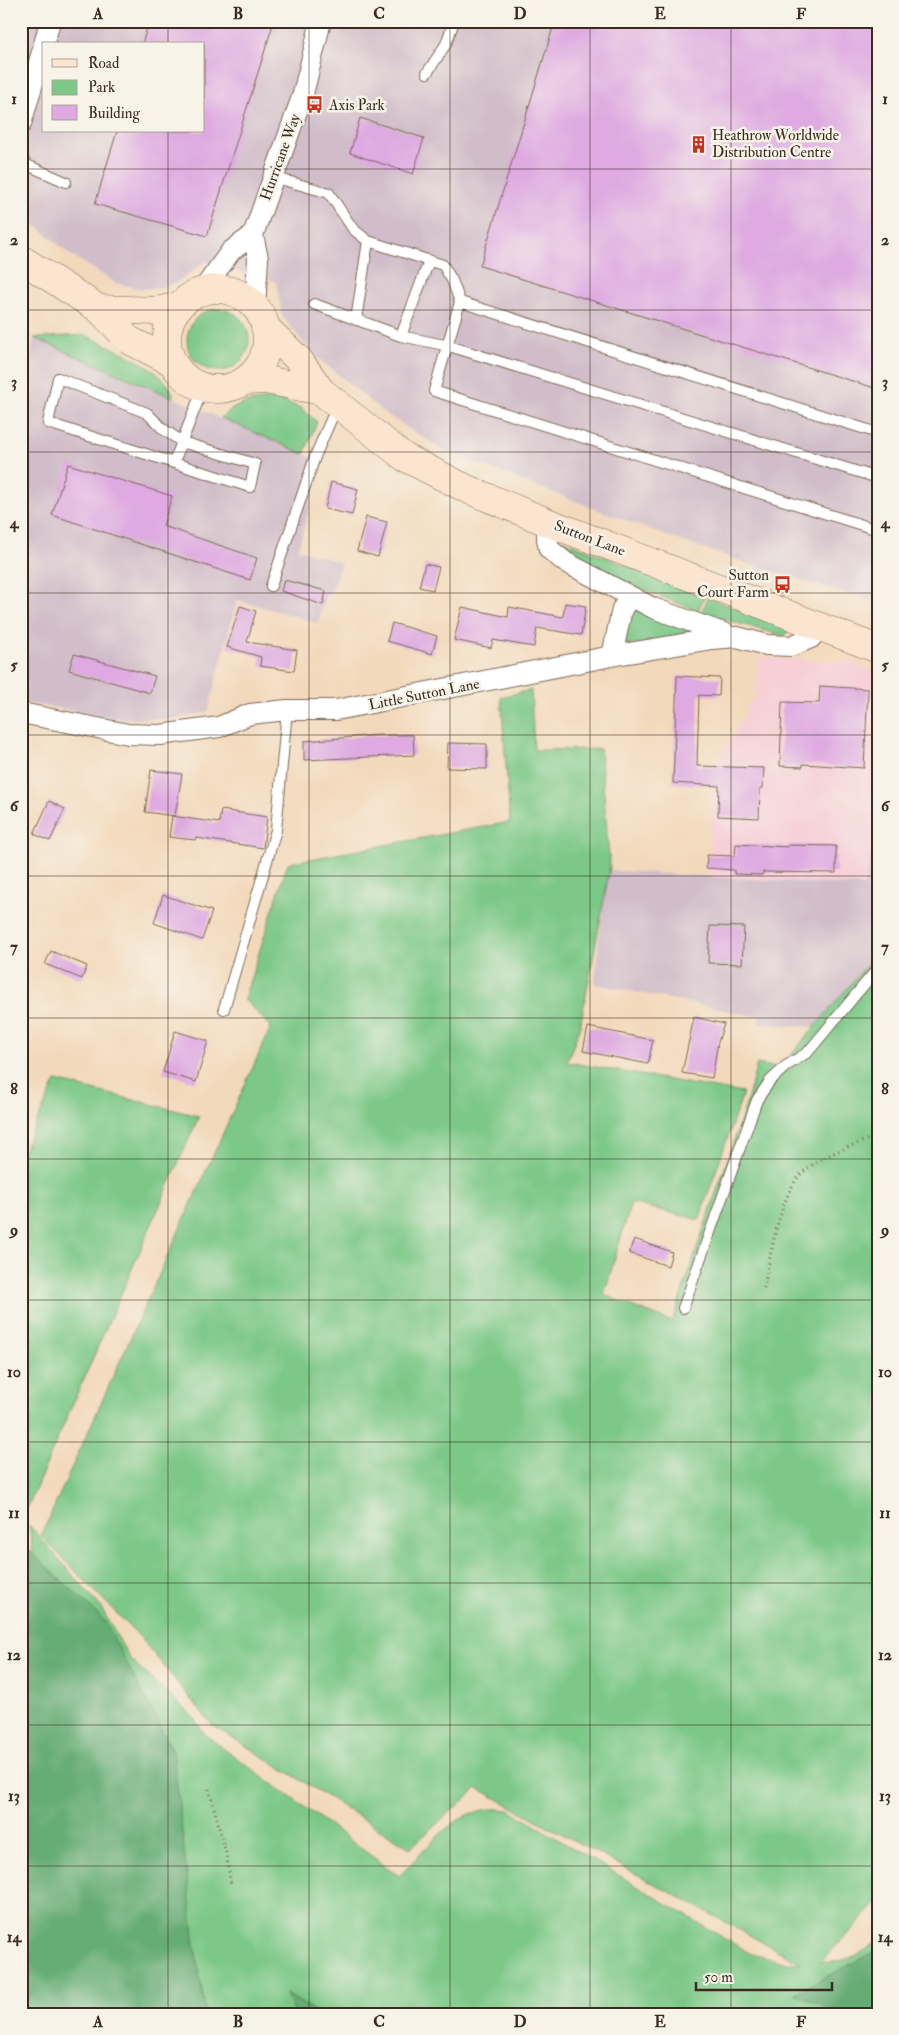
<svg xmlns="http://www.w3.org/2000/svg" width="899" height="2035" viewBox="0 0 899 2035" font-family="'IM FELL Double Pica',serif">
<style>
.built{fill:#f6cfd7}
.industrial{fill:#d1bdc9;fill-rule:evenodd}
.green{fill:#7cc887;stroke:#5c7952}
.forest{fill:#65ac74;stroke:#506b49}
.building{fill:#deaae1}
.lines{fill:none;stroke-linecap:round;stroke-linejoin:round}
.lane-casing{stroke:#7b6755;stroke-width:12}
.street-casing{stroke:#7b6755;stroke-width:22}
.secondary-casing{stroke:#7b6755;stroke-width:29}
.path{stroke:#7b6755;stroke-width:3;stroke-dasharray:1 4;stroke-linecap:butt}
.lane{stroke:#fff;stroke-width:10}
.street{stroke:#fff;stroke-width:20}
.secondary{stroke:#fce5d0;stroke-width:28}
.grid{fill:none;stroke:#3b2a1e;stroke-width:1;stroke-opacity:0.55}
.labels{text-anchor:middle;stroke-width:5;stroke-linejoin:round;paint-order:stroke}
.poi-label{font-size:15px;fill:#3b2a1e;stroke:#f7f3e8;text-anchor:start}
.street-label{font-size:15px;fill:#3b2a1e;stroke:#f7f3e8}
.neatline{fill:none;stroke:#3b2a1e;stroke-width:2}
.grid-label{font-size:16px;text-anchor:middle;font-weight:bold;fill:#3b2a1e}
</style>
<rect width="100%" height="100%" fill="#f7f3e8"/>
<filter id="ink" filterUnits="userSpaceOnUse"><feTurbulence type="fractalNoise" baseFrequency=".02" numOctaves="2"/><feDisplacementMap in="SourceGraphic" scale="10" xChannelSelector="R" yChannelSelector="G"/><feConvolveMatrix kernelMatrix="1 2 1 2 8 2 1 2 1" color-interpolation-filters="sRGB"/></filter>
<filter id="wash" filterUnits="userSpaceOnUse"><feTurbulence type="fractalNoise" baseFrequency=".0096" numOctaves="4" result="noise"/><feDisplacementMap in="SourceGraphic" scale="20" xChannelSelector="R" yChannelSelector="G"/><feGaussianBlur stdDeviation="1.12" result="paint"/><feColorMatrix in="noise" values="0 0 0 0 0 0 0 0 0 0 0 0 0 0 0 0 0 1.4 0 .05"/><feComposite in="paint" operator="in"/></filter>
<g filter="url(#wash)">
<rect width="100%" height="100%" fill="#f3d9bb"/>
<path class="built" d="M759,657l90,5 29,12v152l-13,60 -157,-10 6,-108 43,-75z"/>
<path class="industrial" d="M21,21h857v582l-126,-38 -88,-30 -217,-83 -60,-37 -74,-61 -31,-38 -6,-34 -71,-20 -29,21 -16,5 -20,1 -24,-6 -48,-30 -47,-41zM44,44h160v87h-160z
M34,338l288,124 -24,87 43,14 -10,31 -6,-1 -7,30 -81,-23 -29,112 -31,7h-59l-97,-17v-295z
M878,826v131l-58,70 -61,-3 1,-7 -165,-33 10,-114 259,16z"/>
<path class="green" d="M187 340a31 31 0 1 1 62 0a31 31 0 1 1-62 0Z
M85,335c26,13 83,33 89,63l-140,-60z
M278,399l23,9 16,14 -13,32 -83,-36c18,-17 33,-18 57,-19z
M563,540l141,57 -6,14 -69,-27 -73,-38z
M708,598l83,31 -7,7 -83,-23z
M636,609l61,25 -70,12 -3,-8 7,-26z
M531,690l3,60 66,-1 10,118 -30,160 -13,35 176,31 -44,127 -68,-17 -27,92 68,27 74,-217 11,-41 23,4 98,-116v560h-3l3,1v389l-57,60c20,2 43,-8 57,-22v74h-779l-70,-489 71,81 30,53 63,58 11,17 195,142c32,-30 59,-75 110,-66l242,144 37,9h13l-324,-175 -67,60 -198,-123 -72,-88 -99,-101 230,-509 -27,-28 44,-136 222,-41 -9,-125z
M56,1081l143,35 -178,406v-367z"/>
<path class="forest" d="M21,1543l83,77 69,131 23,203 10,60h-185z
M878,1950v64h-38l-45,-21z
M286,1994l34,20h-25z"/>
<g id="blocks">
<path class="building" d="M149,21h125l-67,215 -112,-32 22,-73h87v-87h-62z
M555,21h323v368l-398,-123z
M360,118l64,20 -11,36 -63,-21z
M68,464l104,32 -9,30 94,32 -7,22 -198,-65z
M331,482l27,7 -6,26 -27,-6z
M366,517l21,5 -9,35 -21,-6z
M425,564l14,3 -6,23 -14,-3z
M284,580l42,11 -3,14 -42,-14z
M565,603l21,3 -5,29 -44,-7 -3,19 -41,-7 -2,8 -37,-8 8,-33 46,10 1,-10 54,10z
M240,606l16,5 -9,31 50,8 -3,21 -34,-5 1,-9 -34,-10z
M392,623l45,13 -5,18 -45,-13z
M74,654l81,22 -5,17 -81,-23z
M677,676l43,2 -1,18 -20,-1 -2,71 67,2 -1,20h-3l-1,30 -41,-2 1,-30 -46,-3z
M820,686l48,3 -4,79 -61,-4v3l-23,-1 2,-64 37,1z
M378,735h35l1,20 -110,5v-19z
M448,743l39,1v25l-40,-1z
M151,770l31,4 -7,42 -30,-4z
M49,801l16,8 -15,32 -16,-7z
M221,810l46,7 -4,31 -67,-10 -1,2 -26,-3 3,-21 47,7z
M736,844l52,3v-2l48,1v27l-73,-1 -1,3 -28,-1v-4l-28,-2 1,-13 28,1z
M163,895l49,16 -10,29 -48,-17z
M710,926l34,1 -2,37 -34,-1z
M51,951l36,15 -5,13 -37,-15z
M694,1017l30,7 -6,18 -6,36 -30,-5z
M588,1027l65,13 -5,24 -65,-13z
M175,1031l33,10 -12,41 -33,-10z
M634,1239l38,13 -4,14 -39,-13z"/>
</g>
</g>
<g filter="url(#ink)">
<use href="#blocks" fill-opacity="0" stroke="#7b6755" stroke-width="1"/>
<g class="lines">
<defs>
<path id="lane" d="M427,73l19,-29 8,-23
M21,157l6,8 39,17
M273,177l56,16 24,36 15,12 75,24 9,15 8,22 -26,89 444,139
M460,302l418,131
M314,304l87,32 48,10 429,132
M356,320l12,-79
M401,336l28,-75
M58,378l89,35 16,16 19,13 73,22 -5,23 -202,-64z
M174,462l29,-74
M271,586l45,-132 21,-48
M224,1009l52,-179 11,-120
M683,1308l74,-208 13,-19 16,-15 22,-14 70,-84"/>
<path id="street" d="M44,44l6,-23
M21,124l23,-79
M202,291l29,-40 22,-16
M255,308l3,-50 -5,-23 50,-141 18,-73
M547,522v17l2,10 16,13 88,46 73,26
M612,656l10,-47 8,-12
M21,713l107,21 32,1 59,-8 31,-13 37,-4h49l281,-55 95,-16 25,-2 30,8 24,1 20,-8 9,-11"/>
<path id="secondary" d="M21,259l78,50 30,31 43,22
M167 339a50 50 0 1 1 100 0a50 50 0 1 1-100 0Z
M99,309l58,2 22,-5
M265,327l34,33 22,31 83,66 63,32 80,33 331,127
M244,381l22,-1 55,11"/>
</defs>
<use href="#lane" class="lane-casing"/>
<use href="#street" class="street-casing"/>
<use href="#secondary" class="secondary-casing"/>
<path class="path" d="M764,1288c6,-31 16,-94 38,-115 20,-19 52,-27 76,-38
M209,1789l17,64 5,32"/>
<use href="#lane" class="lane"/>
<use href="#street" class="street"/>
<use href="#secondary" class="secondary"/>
</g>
</g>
<path class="grid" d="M168,21v23M309,21v1993M450,21v1993M590,21v1993M731,21v1993M168,131v1883M21,169h857M21,310h857M21,452h857M21,593h857M21,735h857M21,876h857M21,1018h857M21,1159h857M21,1300h857M21,1442h857M21,1583h857M21,1725h857M21,1866h857"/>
<defs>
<symbol id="bus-bare" viewBox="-9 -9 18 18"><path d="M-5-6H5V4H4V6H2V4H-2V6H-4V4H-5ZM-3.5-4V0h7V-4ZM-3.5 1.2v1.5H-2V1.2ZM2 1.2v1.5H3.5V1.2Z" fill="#c8321e" stroke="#f7f3e8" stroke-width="2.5" paint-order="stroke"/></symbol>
<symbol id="building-bare" viewBox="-9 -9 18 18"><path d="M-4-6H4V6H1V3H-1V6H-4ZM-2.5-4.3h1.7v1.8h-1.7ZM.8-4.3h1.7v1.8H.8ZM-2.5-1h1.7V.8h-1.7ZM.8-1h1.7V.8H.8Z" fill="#c8321e" stroke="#f7f3e8" stroke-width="2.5" paint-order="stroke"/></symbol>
</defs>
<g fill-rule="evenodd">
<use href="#bus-bare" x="302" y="92" width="25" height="25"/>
<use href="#building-bare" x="686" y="132" width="25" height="25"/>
<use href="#bus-bare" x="770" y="572" width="25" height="25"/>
</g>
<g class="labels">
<g class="poi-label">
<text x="329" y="110">Axis Park</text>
<text x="712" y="140">Heathrow Worldwide<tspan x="712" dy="17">Distribution Centre</tspan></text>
<text x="769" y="580" text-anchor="end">Sutton<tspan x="769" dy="17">Court Farm</tspan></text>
</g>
<g class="street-label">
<text transform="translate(280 157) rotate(-70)" y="5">Hurricane Way</text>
<text transform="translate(590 538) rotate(21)" y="5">Sutton Lane</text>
<text transform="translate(424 694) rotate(-11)" y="5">Little Sutton Lane</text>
</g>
</g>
<rect width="899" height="2035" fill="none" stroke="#f7f3e8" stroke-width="55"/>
<rect x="42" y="42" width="162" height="90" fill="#f7f3e8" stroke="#aca397"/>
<rect x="52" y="59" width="25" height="8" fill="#fce5d0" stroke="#aca397"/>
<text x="88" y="68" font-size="15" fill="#3b2a1e">Road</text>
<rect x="52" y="80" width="25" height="15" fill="#7cc887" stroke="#aca397"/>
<text x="88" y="92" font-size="15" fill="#3b2a1e">Park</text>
<rect x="52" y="105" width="25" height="15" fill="#deaae1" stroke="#aca397"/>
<text x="88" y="118" font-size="15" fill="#3b2a1e">Building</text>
<path d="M696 1982v8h136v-8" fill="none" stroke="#3b2a1e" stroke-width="2.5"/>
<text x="704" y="1982" font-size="15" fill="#3b2a1e" stroke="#f7f3e8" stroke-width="4" paint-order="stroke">50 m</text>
<rect x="28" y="28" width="844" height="1980" class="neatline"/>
<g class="grid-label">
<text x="98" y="19">A</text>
<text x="238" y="19">B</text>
<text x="379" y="19">C</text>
<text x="520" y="19">D</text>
<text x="660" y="19">E</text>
<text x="801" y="19">F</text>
<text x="14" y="104">1</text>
<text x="885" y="104">1</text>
<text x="14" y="245">2</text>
<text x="885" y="245">2</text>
<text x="14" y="387">3</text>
<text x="885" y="387">3</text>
<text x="14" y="528">4</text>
<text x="885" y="528">4</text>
<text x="14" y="670">5</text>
<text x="885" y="670">5</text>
<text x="14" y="811">6</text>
<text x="885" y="811">6</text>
<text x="14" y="952">7</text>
<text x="885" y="952">7</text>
<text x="14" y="1094">8</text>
<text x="885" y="1094">8</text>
<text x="14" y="1235">9</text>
<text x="885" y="1235">9</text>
<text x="14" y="1377">10</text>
<text x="885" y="1377">10</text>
<text x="14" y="1518">11</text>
<text x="885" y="1518">11</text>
<text x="14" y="1660">12</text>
<text x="885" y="1660">12</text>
<text x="14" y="1801">13</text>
<text x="885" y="1801">13</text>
<text x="14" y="1942">14</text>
<text x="885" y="1942">14</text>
<text x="98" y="2027">A</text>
<text x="238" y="2027">B</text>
<text x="379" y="2027">C</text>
<text x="520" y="2027">D</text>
<text x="660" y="2027">E</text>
<text x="801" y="2027">F</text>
</g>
</svg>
